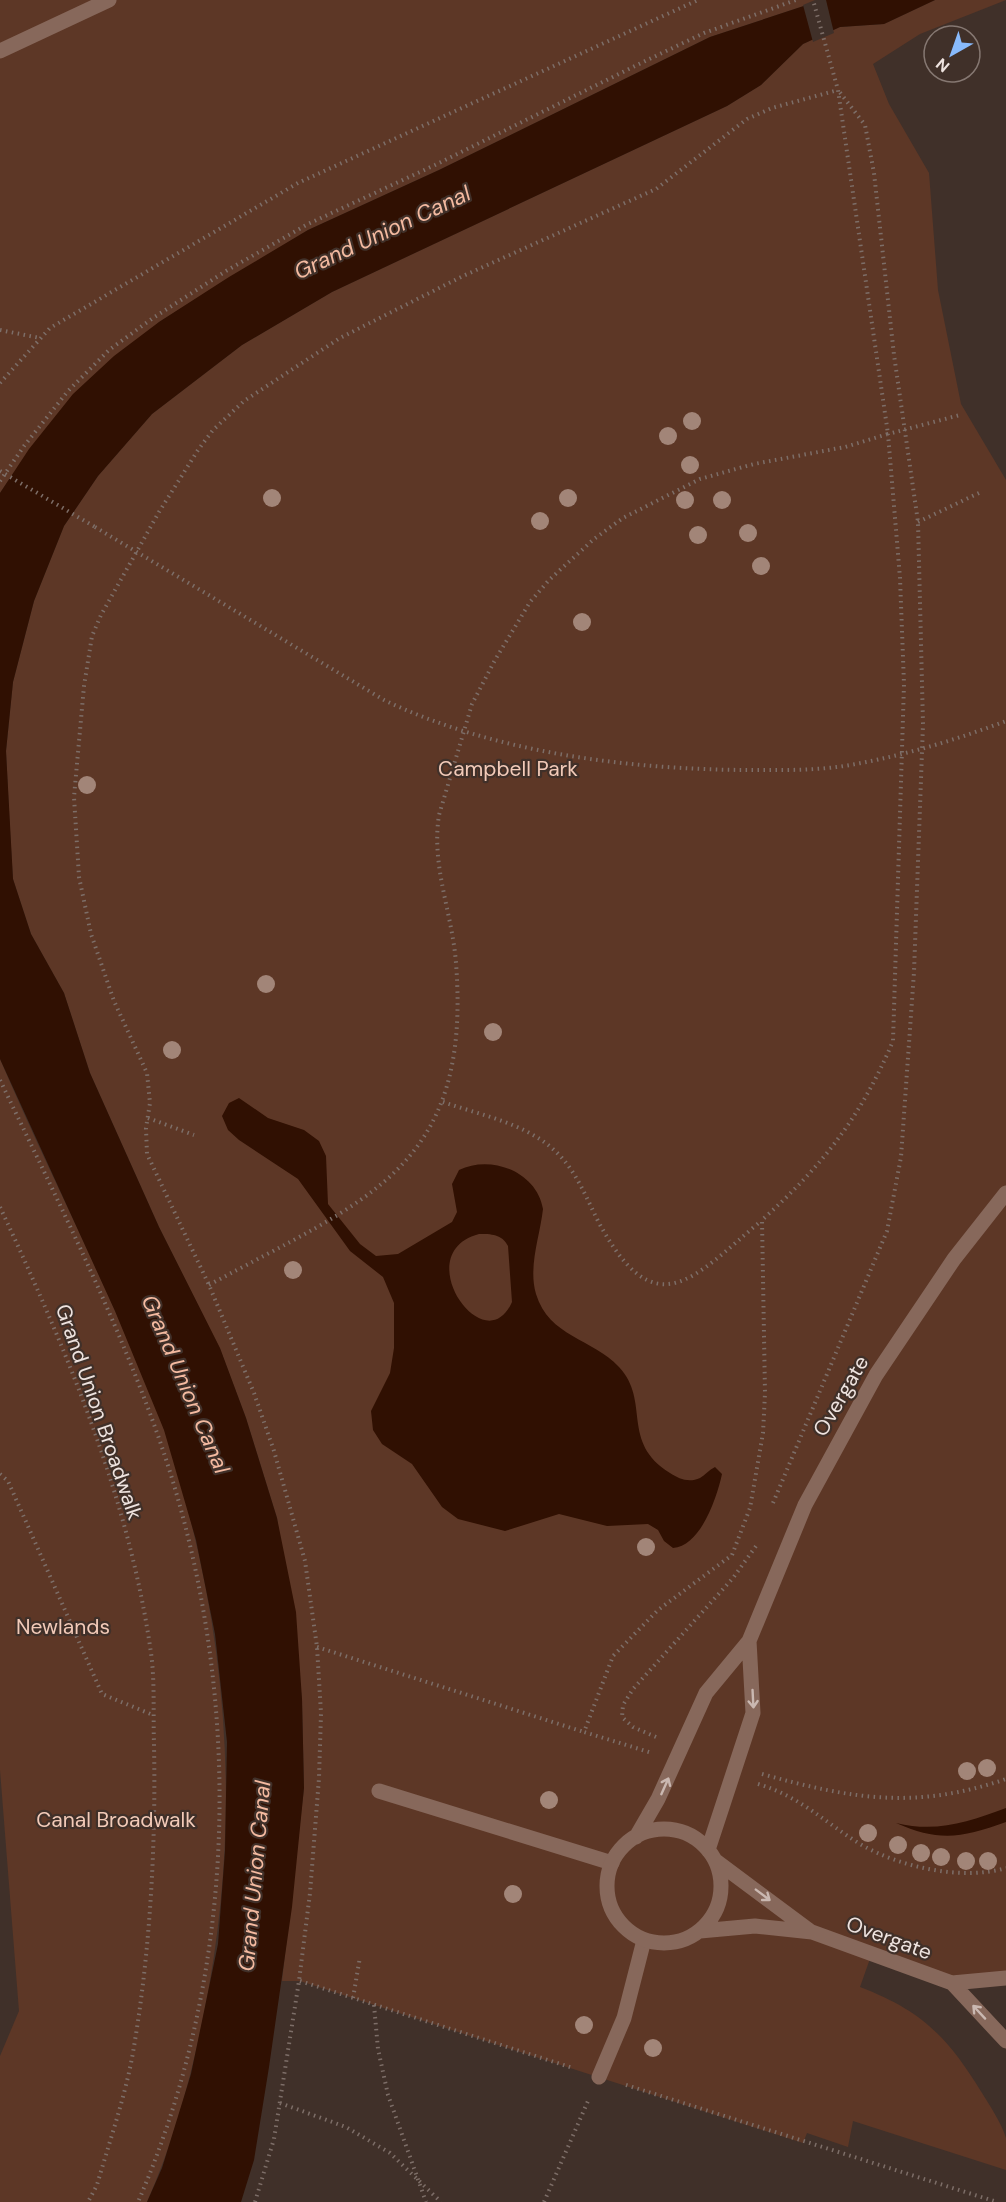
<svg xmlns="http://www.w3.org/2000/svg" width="1006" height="2202" viewBox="0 0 1006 2202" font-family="'DM Sans',sans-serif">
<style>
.green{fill:#5d3726}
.water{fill:#301002;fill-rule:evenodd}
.pier{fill:#403029}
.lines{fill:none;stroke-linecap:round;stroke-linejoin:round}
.path{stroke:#7d6e68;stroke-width:4;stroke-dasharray:1.5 4.5;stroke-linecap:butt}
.service{stroke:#87685b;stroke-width:15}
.tertiary{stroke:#87685b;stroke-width:15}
.path-bridge{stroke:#7d6e68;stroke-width:4;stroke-dasharray:1.5 4.5;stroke-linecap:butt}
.tree{fill:#a28578}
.oneway{stroke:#cab8b1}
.labels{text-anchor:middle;stroke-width:4.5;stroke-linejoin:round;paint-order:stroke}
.park-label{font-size:21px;fill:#f2cab8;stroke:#403029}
.street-label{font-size:21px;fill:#eee3df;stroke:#403029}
.water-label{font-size:22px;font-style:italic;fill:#f4baa0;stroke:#403029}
</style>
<rect width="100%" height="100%" fill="#403029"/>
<path class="green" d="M0,0h822l-112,37 -271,133 -131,60 -149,92 -148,155 -11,16z
M935,0h71l-86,34 -47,30 16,40 40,69 9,117 23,114 45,76v1498l-54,5 -80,-30 -12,34c62,24 87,49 122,106 8,13 19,29 24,45 0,9 0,22 0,32l-153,-49 -5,26 -41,-14 -4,10 -503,-162h-18l22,-193 -2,-89 -25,-181 -31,-100 -26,-69 -61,-122 -69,-154 -26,-80 -33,-59 -18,-55 -3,-48 -4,-80 7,-69 21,-81 30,-75 34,-50 54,-62 90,-69 90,-53 395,-186 34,-21 42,-41 37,-17 44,-3z
M0,1059c43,101 94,199 136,301 9,24 21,48 29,72 63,192 79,382 39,581 -13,65 -30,128 -57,189h-147v-146l19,-45 -19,-241z"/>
<path class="water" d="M822,0h113l-51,24 -44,3 -37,17 -42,41 -34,21 -395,186 -90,53 -90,69 -54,62 -34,50 -30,75 -21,81 -7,69 7,128 18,55 33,59 26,80 69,154 61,121 26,70 31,100 19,94 6,87 2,89 -12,119 -23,160 -15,93 -13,42h-94l15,-34 29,-94 27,-130 7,-93 2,-109 -12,-108 -19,-94 -32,-110 -49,-119 -115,-252v-566l29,-44 44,-55 41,-38 45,-34 70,-45 79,-47 131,-60 271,-133z
M239,1098l29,20 36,12 15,11 7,15 2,48 32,40 16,12 22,-2 54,-32 5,-10 -5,-28 7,-14c32,-16 78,2 84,39 -3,27 -15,58 -7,85 13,43 56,44 83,73 32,34 1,75 51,106 9,6 19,10 30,5 5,-3 9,-8 15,-11l7,7c-5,23 -21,72 -49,74l-9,-7 -6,-11 -10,-6 -41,2 -48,-12 -54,17 -47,-12 -16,-12 -30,-43 -30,-20 -9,-14 -2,-19 19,-38 4,-25v-45l-11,-26 -33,-26 -52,-72 -59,-39 -11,-10 -6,-14 7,-13zM479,1234c12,0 23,0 29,12l4,56c-27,62 -105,-49 -33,-68z
M1006,1808v14c-44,16 -67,20 -110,1 41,10 72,-1 110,-15z"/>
<path class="pier" d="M815,0h11l8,33 -21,9 -10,-37z"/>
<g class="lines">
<path class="path" d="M0,330l40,8
M0,383l50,-55 248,-145 400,-183
M0,481l24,-35 44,-55 41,-41 44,-32 73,-47 82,-47 127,-59 206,-102 63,-30 92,-33
M918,522l63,-30
M95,527l289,173c108,52 241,69 360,70 33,0 67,1 100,-4 55,-9 109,-25 162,-45
M0,1080c55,115 113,230 156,350 88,247 87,530 -18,772
M443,1102c40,14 89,22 119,56 16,18 25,41 36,63 57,107 94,58 163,0
M148,1118l46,17
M0,1207c66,142 129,290 151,446 4,29 2,61 3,91 2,102 -4,213 -22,314 -8,42 -23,85 -35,127l-9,17
M209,1285c156,-85 263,-115 247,-322 -4,-51 -25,-97 -17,-148l33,-111 23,-44 35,-58 19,-22 45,-41 29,-21 77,-39 54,-15 91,-17 43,-13 -50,-344 -25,-90
M0,1474l8,7 94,213 51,21
M773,1503l114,-272 14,-74 13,-185 9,-248 -5,-202 -24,-167 -20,-182 -9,-48 -27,-35
M317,1647l267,85
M656,1737l-23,-10 -11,-10 1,-12 10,-16 100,-111 23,-32
M649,1752l-65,-20 29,-76 45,-46 74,-55 18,-47 13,-75 2,-40 -3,-173c61,-55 99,-103 131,-179l11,-357 -4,-106 -12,-144 72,-19
M762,1774c90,25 153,36 244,5
M758,1784c43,13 65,37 102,60 39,23 102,37 146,24
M300,1981l273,87
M353,1998l7,-41
M374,2005l4,44 10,46 38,107
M626,2085l371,117
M280,2103l66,24 44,26 51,49
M255,2202l19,-63 25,-158 11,-88 9,-115 2,-65 -4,-66 -12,-86 -31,-110 -20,-58 -45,-108 -62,-131 -1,-26 4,-25 -3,-30 -33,-72 -23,-67 -12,-57 -5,-80 10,-111 8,-50 9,-21 58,-103 39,-62 15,-20 31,-29 96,-63 123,-62 193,-87 91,-70 25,-11 66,-18
M544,2202l44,-101"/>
<path class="service" d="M0,51l109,-51
M379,1791l233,72
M599,2077l25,-59 20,-78"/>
<path class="tertiary" d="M607 1886a57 57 0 1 1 114 0a57 57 0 1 1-114 0Z
M636,1837l22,-38 48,-106 43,-52 56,-136 71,-130 78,-116 52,-66
M708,1850l45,-137 -4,-72
M716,1861l94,70
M700,1931l55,-5 57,6 140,51 54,-5
M952,1983l54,58"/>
<path class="path-bridge" d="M0,471l95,56"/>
</g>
<g class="tree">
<circle cx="692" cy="421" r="9"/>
<circle cx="668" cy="436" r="9"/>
<circle cx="690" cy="465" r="9"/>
<circle cx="272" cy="498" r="9"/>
<circle cx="568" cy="498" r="9"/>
<circle cx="685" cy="500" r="9"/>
<circle cx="722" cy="500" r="9"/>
<circle cx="540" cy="521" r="9"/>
<circle cx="748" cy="533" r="9"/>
<circle cx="698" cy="535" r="9"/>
<circle cx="761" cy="566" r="9"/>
<circle cx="582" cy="622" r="9"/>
<circle cx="87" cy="785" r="9"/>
<circle cx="266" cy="984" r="9"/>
<circle cx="493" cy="1032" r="9"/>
<circle cx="172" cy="1050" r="9"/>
<circle cx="293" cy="1270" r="9"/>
<circle cx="646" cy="1547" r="9"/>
<circle cx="987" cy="1768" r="9"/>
<circle cx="967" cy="1771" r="9"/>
<circle cx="549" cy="1800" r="9"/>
<circle cx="868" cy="1833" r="9"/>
<circle cx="898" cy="1845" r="9"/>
<circle cx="921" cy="1853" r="9"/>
<circle cx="941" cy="1857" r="9"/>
<circle cx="966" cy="1861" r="9"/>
<circle cx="988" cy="1861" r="9"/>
<circle cx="513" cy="1894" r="9"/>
<circle cx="584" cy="2025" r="9"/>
<circle cx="653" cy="2048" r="9"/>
</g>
<defs><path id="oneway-shaft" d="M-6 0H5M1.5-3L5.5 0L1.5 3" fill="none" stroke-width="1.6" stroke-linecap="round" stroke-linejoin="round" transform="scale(1.5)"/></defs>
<g class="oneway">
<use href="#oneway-shaft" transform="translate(753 1699) rotate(87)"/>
<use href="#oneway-shaft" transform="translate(665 1786) rotate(-66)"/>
<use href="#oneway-shaft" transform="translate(763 1895) rotate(37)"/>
<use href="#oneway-shaft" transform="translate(979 2012) rotate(-133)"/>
</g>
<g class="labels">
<g class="park-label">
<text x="508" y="776">Campbell Park</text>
<text x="63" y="1634">Newlands</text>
<text x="116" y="1827">Canal Broadwalk</text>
</g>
<g class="street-label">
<text transform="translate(841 1396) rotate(-60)" y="7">Overgate</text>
<text transform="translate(99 1412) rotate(71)" y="7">Grand Union Broadwalk</text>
<text transform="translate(889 1938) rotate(20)" y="7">Overgate</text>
</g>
<g class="water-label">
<text transform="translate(382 232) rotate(-25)" y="8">Grand Union Canal</text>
<text transform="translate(186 1384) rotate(67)" y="8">Grand Union Canal</text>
<text transform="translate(254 1876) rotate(-85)" y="8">Grand Union Canal</text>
</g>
</g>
<g transform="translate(952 54) rotate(220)"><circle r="28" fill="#403029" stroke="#867872" stroke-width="1.5"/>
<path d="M0-4.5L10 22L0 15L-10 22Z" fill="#88bafc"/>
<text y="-9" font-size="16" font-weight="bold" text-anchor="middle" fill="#eee3df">N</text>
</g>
</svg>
